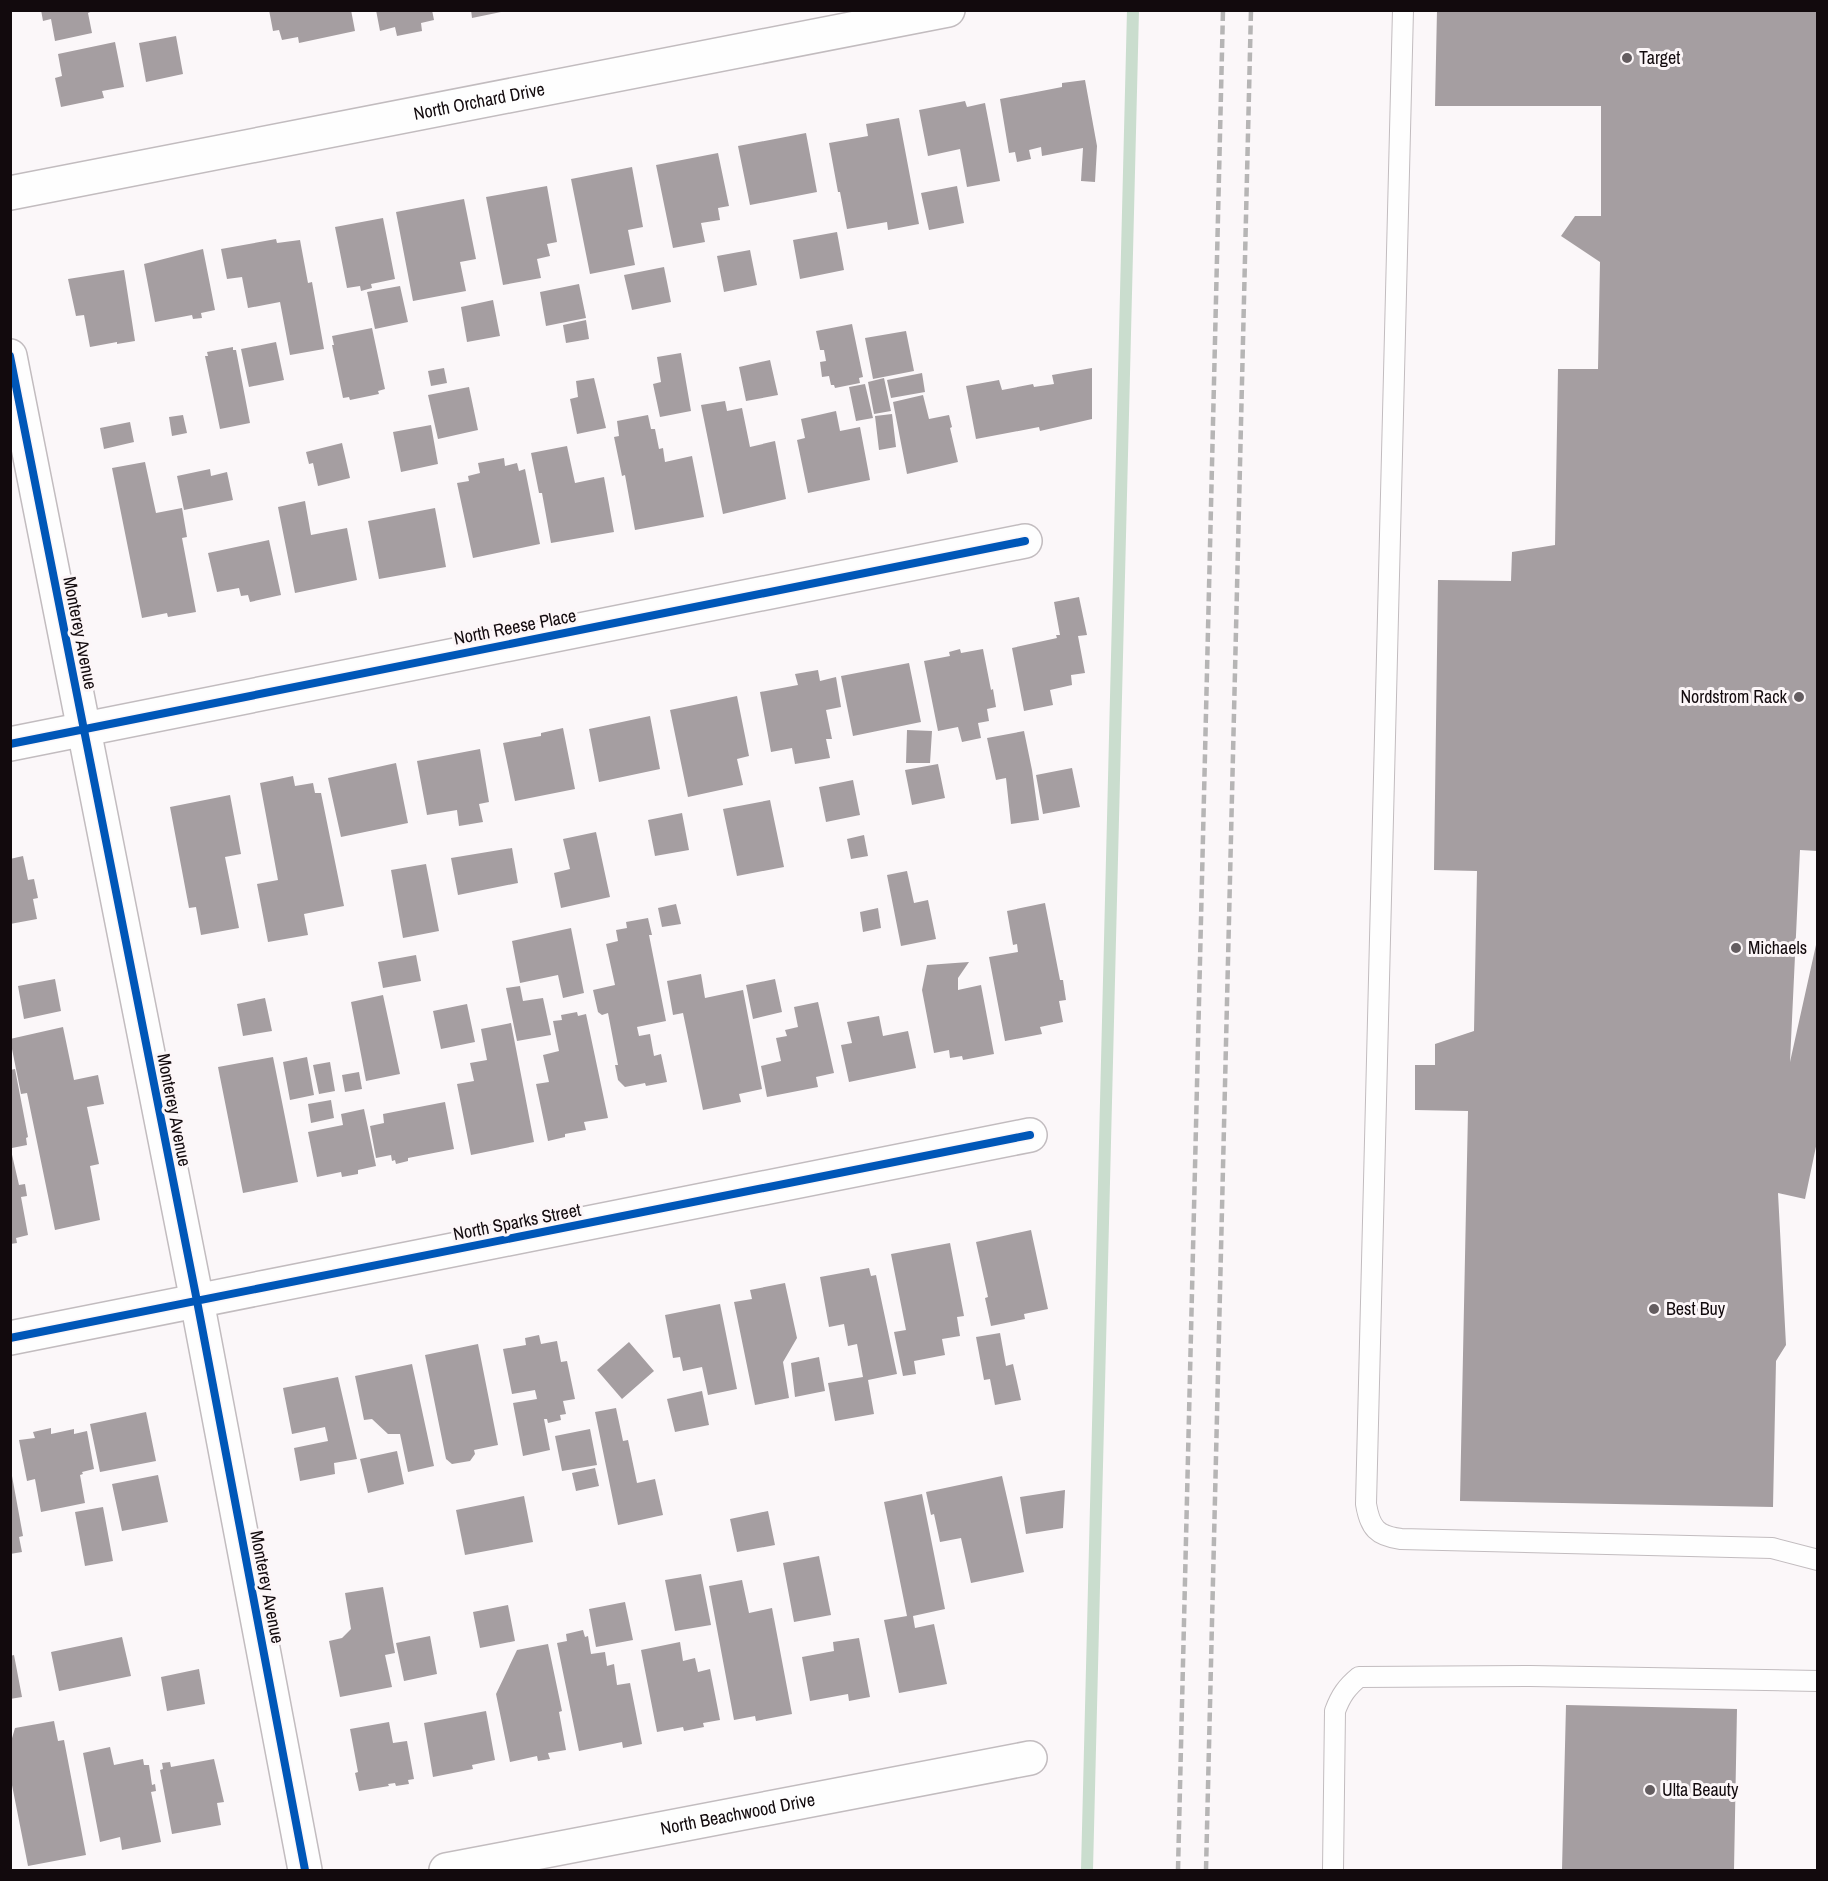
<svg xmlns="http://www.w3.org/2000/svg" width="1828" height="1881" viewBox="0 0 1828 1881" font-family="'Archivo Narrow',sans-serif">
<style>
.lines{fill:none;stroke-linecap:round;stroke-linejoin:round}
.stream{stroke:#caddce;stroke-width:12}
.building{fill:#a59ea1}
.lane-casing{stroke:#c2bcbf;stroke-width:22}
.street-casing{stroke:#c2bcbf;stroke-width:36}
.lane{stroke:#fefefe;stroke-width:20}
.street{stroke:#fefefe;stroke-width:33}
.rail{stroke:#b6b5b5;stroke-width:4.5;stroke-dasharray:9 4.5;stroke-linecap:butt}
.cycleway-casing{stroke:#fcf6f8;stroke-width:11}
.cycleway{stroke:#0057b8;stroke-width:8}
.poi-dot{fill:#645d60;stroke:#fcf6f8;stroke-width:2}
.labels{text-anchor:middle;stroke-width:6;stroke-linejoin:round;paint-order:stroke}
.poi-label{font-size:18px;fill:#120a0d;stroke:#fcf6f8;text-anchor:start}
.street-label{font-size:18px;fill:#120a0d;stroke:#fcf6f8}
</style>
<rect width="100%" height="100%" fill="#fbf7f9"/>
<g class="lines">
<path class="stream" d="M1087,1870l46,-1860"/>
</g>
<path class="building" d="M41,10h54l-7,3 4,20 -37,8 -4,-22 -8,2z
M269,10h82l4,21 -56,12 -1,-6 -16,3 -3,-10 -6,1z
M376,10h56l2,10 -13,3 1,8 -25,5 -2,-9 -15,4z
M471,10h30v2l-29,6z
M1437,10h381v841l-18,-1 -10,212 28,-126v201l-13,62 -27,-6 8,152 -10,16 -3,146 -313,-6 8,-390 -53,-1v-45h20v-21l39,-13 3,-160 -43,-1 4,-290 73,1 1,-29 43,-7 3,-176h40l2,-107 -39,-26 14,-20h26v-110h-166z
M176,36l7,38 -37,8 -7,-39z
M115,42l9,45 -22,4 2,7 -43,9 -6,-29 7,-2 -4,-22z
M1085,80l12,66 -2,36 -14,-1 2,-33 -41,8 -1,-9 -12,3 2,9 -14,3 -2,-10 -6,1 -9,-54 62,-12v-4z
M965,101l2,6 18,-4 15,78 -33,6 -7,-38 -32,7 -9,-46z
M899,118l20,106 -31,6 -1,-8 -40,7 -7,-37h-2l-9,-49 39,-7 -2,-12z
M806,133l11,59 -67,13 -12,-59z
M718,153l11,53 -11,2 2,12 -19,3 4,19 -32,6 -17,-83z
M632,167l11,60 -15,3 7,35 -45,9 -19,-95z
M547,186l10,56 -10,2 3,12 -13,3 4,19 -38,7 -17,-88z
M957,186l7,37 -35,7 -8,-37z
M464,199l12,60 -16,3 6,29 -53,10 -17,-89z
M383,218l12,61 -24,5 1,4 -11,3 -1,-5 -13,2 -12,-61z
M837,232l7,38 -44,9 -7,-39z
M276,239l1,4 23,-3 8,43 4,-1 12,67 -34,6 -10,-53 -32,6 -6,-31 -15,2 -6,-30z
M203,249l12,61 -14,3 1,5 -9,1 -1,-4 -37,7 -11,-58z
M750,250l7,35 -33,7 -7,-36z
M664,267l7,35 -39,8 -8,-35z
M124,270l11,71 -18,3v-2l-27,5 -6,-32 -8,1 -8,-37z
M579,284l7,34 -40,8 -6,-34z
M400,286l8,36 -33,7 -8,-37z
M493,300l7,36 -33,6 -6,-35z
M586,320l3,19 -23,4 -3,-18z
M852,324l11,53 -4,1 1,5 -25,5 -1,-3h-3l-2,-9 -7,1 -2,-15 6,-1 -2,-11h-4l-4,-19z
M372,328l13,61 -7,2 1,3 -29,6 -1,-3 -6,1 -11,-53h2l-2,-9z
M906,331l8,40 -41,8 -8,-41z
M276,342l8,38 -35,7 -8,-38z
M233,347v3h3l14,73 -30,6 -15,-73h3l-1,-4z
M681,353l10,58 -31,6 -7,-33 8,-2 -4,-25z
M770,360l8,35 -32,6 -7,-34z
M444,368l3,15 -16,3 -3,-15z
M1092,368v51l-52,12 -1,-4 -63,12 -10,-53 33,-6 3,10 31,-6 1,3 20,-3 -2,-9z
M922,373l3,19 -34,6 -4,-18z
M594,378l12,50 -29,6 -7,-35 8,-2 -2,-16z
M884,378l7,33 -17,3 -6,-32z
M865,384l8,34 -17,3 -7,-34z
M469,387l9,43 -40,9 -10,-44z
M923,395l6,24 20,-4 3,12 -2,1 8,34 -51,12 -14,-72z
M725,401l2,10 15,-3 8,39 25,-6 11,58 -63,15 -22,-109z
M836,411l4,20 20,-4 10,53 -62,13 -11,-53 8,-2 -4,-19z
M892,414l4,33 -17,3 -4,-34z
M183,415l4,18 -15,3 -3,-19z
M648,415l3,14h4l4,20 4,-1 2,14 27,-6 12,61 -69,13 -10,-55 -3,1 -8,-39 5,-1 -2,-15z
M130,422l4,20 -30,7 -4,-21z
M431,425l7,39 -37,8 -8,-40z
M342,443l8,35 -32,8 -5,-23 -4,1 -3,-12z
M567,446l8,37 29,-6 10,55 -63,11 -9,-50h-3l-8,-40z
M504,458l1,8 12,-3 2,8 6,-2 15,75 -67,14 -16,-75 12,-2 -1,-5 12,-3 -2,-10z
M145,462l11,51 26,-5 5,29 -5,1 14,74 -28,5 -1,-4 -25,5 -30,-150z
M210,469l1,7 16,-4 6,28 -49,10 -7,-34z
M305,501l6,34 36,-7 10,52 -62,13 -17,-86z
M435,508l11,59 -67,12 -11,-58z
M269,540l12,55 -31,7 -2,-7 -7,1 -2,-8 -22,4 -9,-39z
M1079,597l8,38 -9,1 7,37 -14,2 1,10 -22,5 3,15 -29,6 -12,-63 45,-10 -1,-3h4l-6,-33z
M960,649l1,4 22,-4 8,41 2,-1 3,18 -9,2 2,12 -11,2 3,15 -19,4 -4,-15 -20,4 -14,-70 26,-5 -1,-4z
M909,663l12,59 -68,14 -12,-60z
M818,670l2,11 16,-4 5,30 -15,3 6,29h-6l4,19 -35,6 -3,-16 -21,4 -11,-60 38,-7 -3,-11z
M737,696l12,60 -12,3 6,26 -55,12 -18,-87z
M650,716l10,53 -61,13 -10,-53z
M563,728l12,61 -60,12 -12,-58 38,-7v-3z
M907,730l25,1 -2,32h-24z
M1024,731l8,39 7,50 -28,4 -5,-46 -10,2 -9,-42z
M480,749l9,53 -10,2 4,18 -24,4 -2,-16 -30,5 -10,-54z
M396,763l12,60 -67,14 -13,-59z
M938,764l7,34 -33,7 -7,-35z
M1072,768l8,39 -37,7 -7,-39z
M293,776l2,10 18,-3 2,10h6l23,113 -40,8 4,21 -40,7 -11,-58 21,-4 -18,-97z
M853,780l7,35 -34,7 -7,-35z
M230,795l11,59 -16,3 14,71 -38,7 -5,-28 -7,1 -19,-101z
M770,800l14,67 -47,9 -14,-67z
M682,813l7,37 -34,6 -7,-36z
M596,832l14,65 -49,11 -7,-35 16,-4 -7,-30z
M864,835l4,21 -17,3 -4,-20z
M512,848l6,35 -60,12 -7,-37z
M23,856l5,24 6,-1 4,19 -5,1 4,20 -27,5v-65z
M426,864l13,67 -36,7 -12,-68z
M907,871l7,32 14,-3 8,39 -35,7 -14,-71z
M1045,903l15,77h3l3,20 -7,1 4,21 -23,5 2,7 -37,7 -16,-84 29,-5 -1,-8 -4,1 -6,-34z
M676,904l5,20 -19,3 -4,-19z
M878,908l3,20 -18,4 -3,-20z
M648,918l4,17h-3l17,86 -29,6 2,9 11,-2 4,22 7,-2 6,28 -21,4 -1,-3 -20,4 -7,-7 -3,-15h3l-10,-52 -6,2 -4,-3 -5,-22 22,-5 -9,-41 12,-3 -2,-11 11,-2 -1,-6z
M571,928l13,65 -21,5 -5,-23 -38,8 -8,-42z
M416,955l5,26 -38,7 -5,-26z
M969,962l-11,16v12l23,-5 13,69 -31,6 -1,-4 -12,2 -1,-8 -15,3 -12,-63 5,-25z
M701,974l4,24 38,-8 19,99 -23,5 2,8 -38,8 -20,-97 -10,2 -6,-34z
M55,979l6,32 -37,8 -6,-33z
M775,979l7,33 -29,7 -7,-34z
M520,986l3,15 20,-3 8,37 -34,6 -11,-53z
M383,995l17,79 -34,7 -15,-79z
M265,998l7,33 -29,5 -6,-32z
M818,1002l16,71 -18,4 2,10 -51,10 -6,-31 20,-5 -5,-23 11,-2 -2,-6 13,-3 -4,-20z
M467,1004l8,38 -34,7 -8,-38z
M577,1012l1,4 8,-2 22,104 -24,4 2,8 -21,4v3l-17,4 -12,-57 13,-2 -6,-27 16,-4 -6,-30 9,-1 -1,-5z
M879,1016l4,20 25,-5 8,37 -67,14 -8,-37 11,-2 -5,-21z
M511,1023l23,119 -63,13 -14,-71 17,-3 -4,-18 17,-3 -6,-31z
M63,1027l11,53 24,-5 6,29 -17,3 12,57 -9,2 10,54 -45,10 -28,-137 -6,1 -11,-55z
M273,1057l25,125 -55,11 -25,-126z
M307,1057l7,38 -24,5 -7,-38z
M330,1062l5,29 -16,3 -6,-29z
M15,1069l13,68 -2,1 1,7 -15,3 -2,-8v-70z
M359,1072l3,17 -17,3 -3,-17z
M331,1100l3,18 -23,5 -3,-19z
M445,1102l9,47 -46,9v3l-12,3 -1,-4 -3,1 -1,-6 -15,3 -6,-32 14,-3 -1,-9z
M364,1109l12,57 -18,4v4l-16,3 -1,-5 -24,5 -9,-45 35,-7 -2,-11z
M10,1146l9,39 6,-1 2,12 -6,1 7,38 -12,3 1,5 -7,1z
M1031,1230l17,79 -24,5 1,5 -34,7 -6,-28 3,-1 -12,-55z
M950,1243l14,73 -7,1 3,19 -18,3 3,16 -31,6 2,13 -13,2 -9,-44 12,-2 -15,-76z
M869,1268l2,8 5,-1 21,99 -29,6 6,34 -39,7 -7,-38 35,-6 -6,-33 -9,2 -4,-22 -15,3 -9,-50z
M785,1283l12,55 -14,24 6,36 -34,7 -21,-103 18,-3 -2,-9z
M720,1304l17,85 -29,6 -6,-28 -19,4 -3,-14 -7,1 -8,-43z
M1000,1333l6,33 7,-2 8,36 -26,5 -5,-26 -6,1 -8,-43z
M539,1335l2,9 16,-3 4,21 6,-1 8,38 -12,2 3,13 -6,1 1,5 -13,3 -1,-4h-3l6,31 -27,6 -10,-53 24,-4 -2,-9 -23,4 -9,-45 23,-4 -1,-7z
M629,1342l25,29 -32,28 -25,-29z
M478,1344l20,101 -24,5 1,4 -5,7 -18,3 -6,-5 -21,-104z
M819,1357l6,34 -30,6 -4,-34z
M412,1364l22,102 -26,6 -8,-38h-12l-16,-15 -8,1 -9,-44z
M338,1377l19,82 -23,4 1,11 -35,7 -6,-33 34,-7 -3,-14 -33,7 -9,-46z
M702,1391l7,34 -34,7 -8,-33z
M616,1408l7,33 5,-1 9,43 18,-4 8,36 -45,10 -23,-113z
M146,1412l10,49 -56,11 -10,-48z
M51,1428v6l23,-5v5l13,-3 7,38 -12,3 1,2 -3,1 5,28 -44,9 -6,-33 -8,2 -8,-41 16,-2 -2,-6z
M590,1429l7,36 -35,6 -7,-35z
M397,1451l7,33 -36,9 -8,-34z
M595,1468l4,18 -23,5 -4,-18z
M158,1475l10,47 -46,9 -10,-47z
M12,1476l11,60 -4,1 3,15 -12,2z
M1002,1476l22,96 -53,11 -10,-45 -21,4 -6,-28 -3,1 -5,-23z
M1065,1490l-2,38 -37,6 -6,-37z
M922,1494l23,115 -32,7 2,12 19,-4 13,60 -48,9 -15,-73 23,-4 -23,-114z
M524,1496l9,46 -68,13 -9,-45z
M103,1507l10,54 -28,5 -10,-54z
M768,1511l7,34 -38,7 -7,-33z
M819,1556l12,59 -37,7 -11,-59z
M701,1574l10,51 -36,6 -10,-51z
M742,1580l7,33 23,-5 20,106 -36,7 -1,-5 -21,4 -25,-134z
M383,1587l12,66 -10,2 7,32 -52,10 -11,-56 13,-3 9,-9 -6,-36z
M625,1602l8,38 -37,7 -7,-38z
M508,1605l7,36 -35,7 -7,-36z
M583,1630l2,7 3,-1 3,18 14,-2 2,14 7,-2 3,21 13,-2 12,61 -19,4 -1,-6 -43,9 -22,-108 10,-2 -1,-7z
M430,1636l7,38 -33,7 -8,-38z
M122,1637l9,39 -72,15 -8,-39z
M859,1638l11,59 -21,4 -1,-7 -38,7 -8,-44 32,-6 -1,-9z
M680,1642l3,19 12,-3 3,14 12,-3 10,51 -17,3 1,4 -20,4 -1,-4 -26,5 -16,-82z
M548,1644l14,67 -3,1 7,38 -18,3 2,6 -12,2 -1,-5 -27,6 -14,-68 21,-44z
M14,1655l8,42 -12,2v-43z
M199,1669l6,35 -38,7 -6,-34z
M1566,1705l171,4 -3,161h-172z
M486,1711l9,49 -23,5 1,4 -40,8 -9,-54z
M54,1721l4,20 6,-1 22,115 -58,11 -18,-91v-30l5,-17z
M389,1722l4,21 14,-2 7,38 -6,1 1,4 -13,2 -1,-3 -7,1 1,2 -30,5 -4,-18 3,-1 -8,-43z
M110,1747l4,18 29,-6 1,6h5l3,20 3,-1 1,7 -5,1 10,50 -39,8 -2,-13 -20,5 -17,-89z
M214,1759l10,43 -7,1 4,22 -49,9 -12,-64 3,-1 -1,-6 8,-1 1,5z"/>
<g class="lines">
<defs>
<path id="lane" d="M1403,10l-37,1494c4,24 11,32 35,35l371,9 46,12
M1333,1870l2,-159c6,-16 12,-24 24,-34l171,-1 288,5"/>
<g id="street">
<path id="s1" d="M10,193l938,-183"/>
<path d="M10,356l187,945 108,569"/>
<path d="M10,744l1015,-203"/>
<path d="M10,1338l1020,-203"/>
<path id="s2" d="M446,1870l584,-112"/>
</g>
</defs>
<use href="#lane" class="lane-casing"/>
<use href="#street" class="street-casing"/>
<use href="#lane" class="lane"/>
<use href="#street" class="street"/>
<path class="rail" d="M1178,1870l45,-1860
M1206,1870l45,-1860"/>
<defs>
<path id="cycleway" d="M10,356l187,945 108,569
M10,744l1015,-203
M10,1338l1020,-203"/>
</defs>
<use href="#cycleway" class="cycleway-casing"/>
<use href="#cycleway" class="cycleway"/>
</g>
<g class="poi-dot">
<circle cx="1627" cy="58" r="6"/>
<circle cx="1799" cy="697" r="6"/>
<circle cx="1736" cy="948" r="6"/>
<circle cx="1654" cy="1309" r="6"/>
<circle cx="1650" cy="1790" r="6"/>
</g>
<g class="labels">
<g class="poi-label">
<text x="1639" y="64">Target</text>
<text x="1787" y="703" text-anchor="end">Nordstrom Rack</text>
<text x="1748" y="954">Michaels</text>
<text x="1666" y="1315">Best Buy</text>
<text x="1662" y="1796">Ulta Beauty</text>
</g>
<g class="street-label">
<text dy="6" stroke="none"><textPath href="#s1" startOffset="478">North Orchard Drive</textPath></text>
<text transform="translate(515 627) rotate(-11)" y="6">North Reese Place</text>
<text transform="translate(80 633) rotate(79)" y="6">Monterey Avenue</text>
<text transform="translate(174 1110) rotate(79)" y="6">Monterey Avenue</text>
<text transform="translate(517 1222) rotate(-11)" y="6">North Sparks Street</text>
<text transform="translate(267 1587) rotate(79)" y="6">Monterey Avenue</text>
<text dy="6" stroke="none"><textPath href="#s2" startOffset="297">North Beachwood Drive</textPath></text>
</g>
</g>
<rect width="1828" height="1881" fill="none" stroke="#120a0d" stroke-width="24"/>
</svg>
